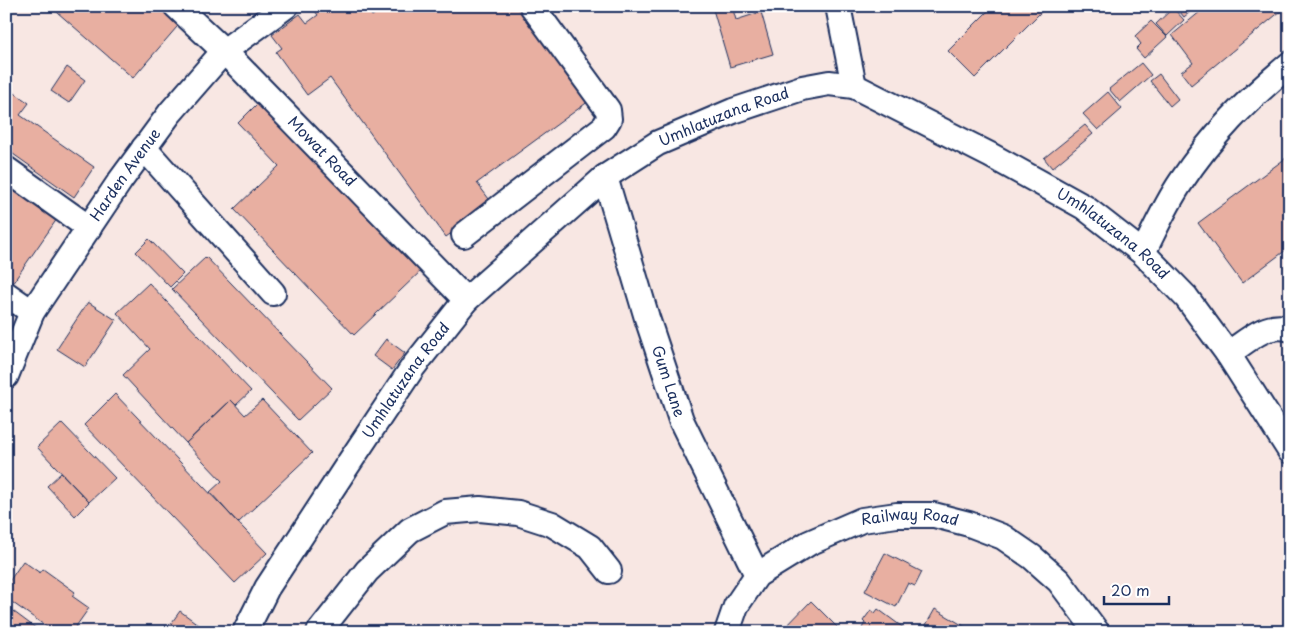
<svg xmlns="http://www.w3.org/2000/svg" width="1296" height="638" viewBox="0 0 1296 638" font-family="'Playpen Sans',sans-serif">
<style>
.building{fill:#e8afa1;stroke:#1b2f5e}
.lines{fill:none;stroke-linecap:round;stroke-linejoin:round}
.minor-casing{stroke:#1b2f5e;stroke-width:28}
.minor{stroke:#fff;stroke-width:24}
.labels{text-anchor:middle;stroke-width:4.5;stroke-linejoin:round;paint-order:stroke}
.street-label{font-size:15px;fill:#1b2f5e;stroke:#fff}
</style>
<rect width="100%" height="100%" fill="#f8e7e3"/>
<filter id="ink" filterUnits="userSpaceOnUse"><feTurbulence type="fractalNoise" baseFrequency=".02" numOctaves="2"/><feDisplacementMap in="SourceGraphic" scale="10" xChannelSelector="R" yChannelSelector="G"/><feConvolveMatrix kernelMatrix="1 2 1 2 8 2 1 2 1" color-interpolation-filters="sRGB"/></filter>
<g filter="url(#ink)">
<path class="building" d="M50,6h118l15,14 -50,58z
M311,6h54l7,10 13,-10h135l69,95 -112,82 15,20 -46,34 -116,-159 -23,17 -31,-43 6,-4 -10,-13 28,-21 7,9 11,-8z
M712,6h20l4,14 25,-8 12,42 -43,13z
M733,6h21l-19,6z
M993,6h54l-72,72 -27,-27z
M1175,6h22l-13,11z
M1207,6h80l-96,79 -10,-13 12,-9 -21,-28z
M1173,8l11,12 -17,16 -11,-12z
M1151,21l16,16 -23,21 -8,-9 5,-5 -6,-8z
M1141,63l10,12 -31,27 -11,-13z
M67,67l18,13 -16,23 -18,-12z
M1159,74l19,25 -8,7 -20,-25z
M6,87l23,16 -9,12 74,52 -20,30 -68,-48z
M1108,92l14,17 -24,21 -15,-16z
M262,99l161,170 -69,66 -120,-126 45,-43 -41,-43z
M1085,125l8,9 -41,34 -8,-10z
M1290,155v92l-48,36 -44,-60z
M6,183l51,36 -47,68 -4,-3z
M149,239l34,35 -13,13 -34,-35z
M206,257l126,131 -34,32 -126,-131z
M149,283l102,108 -15,14 -5,-5 -45,43 -63,-68 27,-26 -33,-36z
M88,302l28,18 -31,47 -28,-18z
M386,339l19,14 -13,17 -19,-14z
M115,394l152,159 -32,30 -151,-158z
M231,400l14,15 17,-15 50,53 -74,70 -28,-31 12,-11 -36,-38z
M62,423l53,55 -26,24 -52,-55z
M61,473l28,29 -14,14 -28,-30z
M885,553l37,19 -7,14 -7,-3 -12,24 -31,-16z
M23,561l17,12 3,-4 32,23 -3,4 17,12 -17,24h-18l-48,-34v-12z
M811,601l29,29 -2,2h-57z
M6,606l35,26h-35z
M878,609l27,20 -2,3h-36l-5,-4 3,-5 -2,-2 8,-11 4,3z
M935,609l39,23h-52z
M180,611l26,19 -1,2h-40z"/>
<g class="lines">
<defs>
<g id="minor">
<path id="s1" d="M176,6l48,45 242,249"/>
<path d="M838,6l16,80"/>
<path d="M144,148l129,145"/>
<path d="M6,169l83,59"/>
<path id="s2" d="M605,177l42,141 34,102 76,155"/>
<path d="M464,235l140,-108 5,-8 -1,-9 -76,-104"/>
<path d="M1143,253c12,-24 23,-49 38,-71 31,-47 66,-82 109,-118"/>
<path d="M6,294l26,18"/>
<path d="M1228,354c19,-13 39,-33 62,-25"/>
<path id="s3" d="M6,376l26,-64 88,-131 50,-68 54,-62 62,-45"/>
<path id="s4" d="M245,632l22,-44 78,-119 68,-102 53,-67 139,-123 53,-34 75,-32 69,-23 27,-5 25,3 136,69 94,52 59,46 43,44 42,57 62,97"/>
<path d="M319,632l48,-61 43,-41 35,-18 35,-3 38,4 34,11 38,23 19,24"/>
<path id="s5" d="M727,632l9,-26 21,-31 52,-32 53,-23 35,-5h37l35,9 34,13 29,20 27,24 38,51"/>
</g>
</defs>
<use href="#minor" class="minor-casing"/>
<use href="#minor" class="minor"/>
</g>
</g>
<g class="labels">
<g class="street-label">
<text dy="5" stroke="none"><textPath href="#s4" startOffset="719">Umhlatuzana Road</textPath></text>
<text dy="5" stroke="none"><textPath href="#s1" startOffset="206">Mowat Road</textPath></text>
<text dy="5" stroke="none"><textPath href="#s3" startOffset="235">Harden Avenue</textPath></text>
<text dy="5" stroke="none"><textPath href="#s4" startOffset="1154">Umhlatuzana Road</textPath></text>
<text dy="5" stroke="none"><textPath href="#s4" startOffset="299">Umhlatuzana Road</textPath></text>
<text dy="5" stroke="none"><textPath href="#s2" startOffset="214">Gum Lane</textPath></text>
<text dy="5" stroke="none"><textPath href="#s5" startOffset="232">Railway Road</textPath></text>
</g>
</g>
<rect width="1296" height="638" fill="none" stroke="#fff" stroke-width="25"/>
<rect x="12" y="12" width="1271" height="613" fill="none" stroke="#1b2f5e" stroke-width="2" filter="url(#ink)"/>
<path d="M1104 596v8h65v-8" fill="none" stroke="#1b2f5e" stroke-width="2.5"/>
<text x="1111" y="596" font-size="15" fill="#1b2f5e" stroke="#ffffff" stroke-width="4" paint-order="stroke">20 m</text>
</svg>
